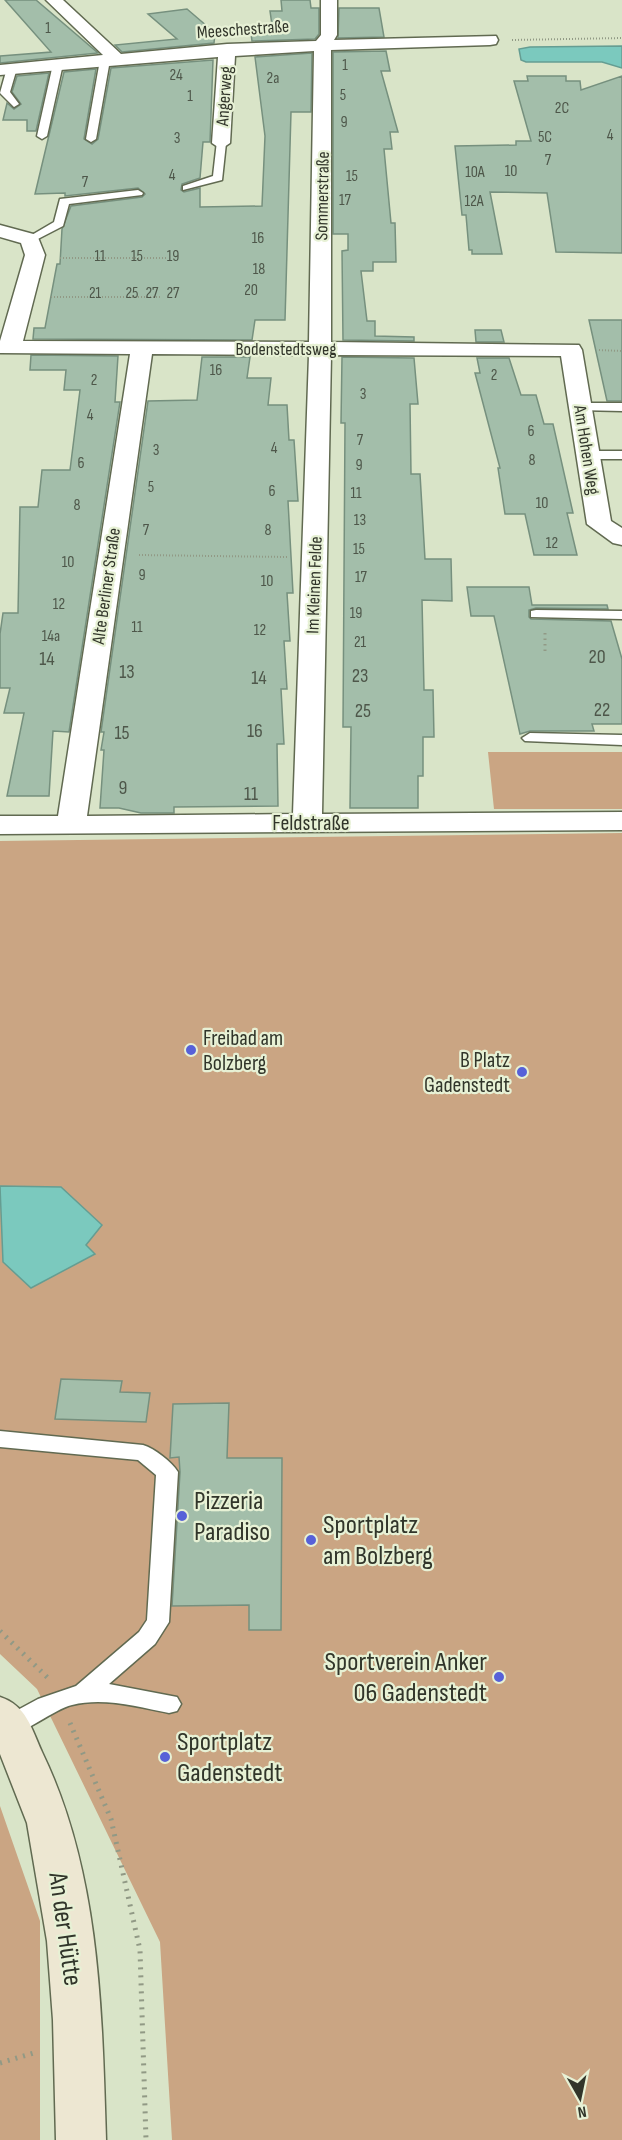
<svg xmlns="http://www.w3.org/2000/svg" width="622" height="2140" viewBox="0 0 622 2140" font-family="'Sofia Sans Condensed',sans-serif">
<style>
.green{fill:#caa583}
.water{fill:#7bc9be;stroke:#659d92;stroke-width:1.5}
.building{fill:#a3beaa;stroke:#76907e;stroke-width:1.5}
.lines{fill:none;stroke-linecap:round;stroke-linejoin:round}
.lane-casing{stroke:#616a51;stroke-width:3}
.street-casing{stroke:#616a51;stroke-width:3}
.secondary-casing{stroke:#616a51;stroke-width:3}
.path-far2{stroke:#919985;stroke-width:2;stroke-dasharray:1 2;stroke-linecap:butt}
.path-far1{stroke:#919985;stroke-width:3;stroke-dasharray:1.5 4;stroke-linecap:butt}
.path{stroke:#919985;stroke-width:5;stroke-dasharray:2 6;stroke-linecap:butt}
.lane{fill:#fff;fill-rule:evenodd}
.street{fill:#fff;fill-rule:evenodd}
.secondary{fill:#ede7d2;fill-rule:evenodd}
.poi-dot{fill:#5761d8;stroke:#e7f1d5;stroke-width:2}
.labels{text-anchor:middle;stroke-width:4.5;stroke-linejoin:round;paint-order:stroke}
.far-number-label{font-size:16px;fill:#4e574a}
.far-street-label{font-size:18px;fill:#31352a;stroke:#e7f1d5}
.number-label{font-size:20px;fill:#4e574a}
.street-label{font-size:22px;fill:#31352a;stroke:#e7f1d5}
.poi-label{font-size:22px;fill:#31352a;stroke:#e7f1d5;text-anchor:start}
.near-poi-label{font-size:27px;fill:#31352a;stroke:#e7f1d5;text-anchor:start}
.near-street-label{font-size:27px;fill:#31352a;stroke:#e7f1d5}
</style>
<rect width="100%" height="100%" fill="#d9e4c8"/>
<path class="green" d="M488,752h134v57h-128z
M622,833v1307h-450l-12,-198 -123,-253 -37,-35v-813z
M0,1806l40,115v219h-40z"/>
<path class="water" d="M622,46v22l-20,-6h-76l-5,-2 -2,-11 11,-2z
M0,1186l61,1 41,38 -16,20 9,9 -64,34 -28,-26z"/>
<path class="building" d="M5,0h31l62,53 -98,10v-7l51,-4z
M281,0h29l1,8h8v26l-4,5 -63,2 -2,-15 22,-1 -2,-14h12z
M339,8h40l5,29 -46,1z
M187,9l28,24 -1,10 -92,9 -7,-7 62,-6 -29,-25z
M386,51l4,20h-9l17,61h-8l2,17h-8l7,74h4l1,39h-23v9h-12l6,50h8v15l39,1v4l-71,-1 -1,-89 6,-1v-16h-15v-182z
M312,53l-1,59h-20l-6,208h-30l-3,20 -219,-1 1,-11h11l12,-64h3l2,-35 9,-23 71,-9 3,-3 -7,-6 -73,8v-3l-30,1 29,-122 32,-3 -12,70 8,5 6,-5 13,-71 102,-8 -3,82h-7l-3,36 -18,6 -1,6 3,2 16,-4v19l62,-1 3,-70 -10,-79z
M49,73l-13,58h-9v-11h-24l4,-17 7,6 7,-5 -9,-12 5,-16z
M527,76h39v5h14l1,9 41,-14v177l-66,-1 -9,-59 -57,-1 12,62h-30v-4h-3l-3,-35h-4l-7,-69 61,-1v-4h15l-17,-60h14z
M589,320h33v81h-15z
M475,330h26l3,12h-28z
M31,355l87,1 -3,46h5l-51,330 -16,-1 -4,65h-42l17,-83h-20l6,-25h-10v-54l3,-21h15l2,-106h18l4,-37h28l10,-80h-16l2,-20h-36z
M202,357h48l-3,21h24l-3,27h19l2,35h5l4,61h-10l5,92h-6l3,48h-6l3,48h-6l3,55h-7l1,62 -104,1v6h-33l-22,-5h-19l4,-58h-3l3,-18h-3l47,-331 49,-1z
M342,357l72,1 4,46h-8l1,70h9l5,85h26l1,42 -30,-1 2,90h9l1,47h-11v39h-5v32h-68l1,-81h-8l2,-304h-4z
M477,358h32l12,37h15l8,29h9l20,89h-6l10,42h-43l-9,-41h-20l-7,-46h2l-25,-95h5z
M467,587h62l3,18h75l1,4 -72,-1 -7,2v7l2,2 80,2 11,38v65h-30l2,7h-64l-10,3 -26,-118h-23z
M61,1379l61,2 -2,11 30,1 -4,29 -91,-3z
M229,1403l-2,55h55l-1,172h-32v-25l-77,1 8,-134 -1,-15 -9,1 3,-54z"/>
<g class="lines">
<defs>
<path id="lane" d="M105,57l5,3 -14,79 -5,3 -5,-3 14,-79z
M58,61l5,3 -16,72 -5,3 -5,-3 16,-72z
M12,65l5,3 -7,24 9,12 -5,3 -14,-14 7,-25z
M217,141l9,2 -4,37 -39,10v-4l30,-10z
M138,190l5,3 -1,2 -73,9 -6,22 -29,15 -9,-2 29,-17 6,-23z
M581,403h41v8l-45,-1 -2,-3z
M622,451v8h-34l-6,-4 6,-4z
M536,610l86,1v8l-91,-2v-6z
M530,733l92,2v10l-97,-4 -3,-3z
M0,1431l143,14c12,4 28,16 35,27l-9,150 -14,22 -46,40 68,13 4,7 -4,7 -8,2c-31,-6 -65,-16 -97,-8 -21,5 -51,34 -71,28v-14l37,-20 38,-13 63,-54 8,-12 9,-145 -18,-15 -138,-13z"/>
<path id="street" d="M46,0h17l58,54 106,-10 89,-3 5,-6v-35h16v35l-3,5 162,-4 2,4 -2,4 -6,1 -159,5v292l248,3 3,5 29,171 11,7v17l-9,-2 -26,-19 -26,-168 -230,-1 -9,459 300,-2v18l-622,4v-18h58l72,-462 -130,-1v-12l25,-86 -4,-12 -21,-6v-12l37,10 8,20 -22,86 286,1 5,-291 -79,5 -5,87 -9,6 -9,-6 6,-86 -218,18v-10l103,-10zM152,354l157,1 -16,459 -206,2z"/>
<path id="secondary" d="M0,1697c27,9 31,31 42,55 58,120 60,257 64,388h-50l-3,-120 -6,-79 -20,-118 -27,-69z"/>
</defs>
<use href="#lane" class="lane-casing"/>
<use href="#street" class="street-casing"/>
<use href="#secondary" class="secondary-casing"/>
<path class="path-far2" d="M512,40l110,-2
M60,258h107
M51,297h110
M599,350l23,1
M139,555l148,2"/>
<path class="path-far1" d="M545,633v21"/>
<path class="path" d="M0,1631l49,48
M70,1723l41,96 29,131 6,190
M0,2063l37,-11"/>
<use href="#lane" class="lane"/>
<use href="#street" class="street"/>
<use href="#secondary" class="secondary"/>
</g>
<g class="poi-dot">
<circle cx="191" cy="1050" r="6"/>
<circle cx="522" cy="1072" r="6"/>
<circle cx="182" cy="1516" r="6"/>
<circle cx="311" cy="1540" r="6"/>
<circle cx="499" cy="1677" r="6"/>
<circle cx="165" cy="1757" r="6"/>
</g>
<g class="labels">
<g class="far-number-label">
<text x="48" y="33">1</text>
<text x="345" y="70">1</text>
<text x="176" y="80">24</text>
<text x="273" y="83">2a</text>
<text x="343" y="100">5</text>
<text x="190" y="101">1</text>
<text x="562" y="113">2C</text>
<text x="344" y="127">9</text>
<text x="610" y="140">4</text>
<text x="545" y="142">5C</text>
<text x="177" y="143">3</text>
<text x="548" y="165">7</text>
<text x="511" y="176">10</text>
<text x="475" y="177">10A</text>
<text x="172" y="180">4</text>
<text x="352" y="181">15</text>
<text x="85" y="187">7</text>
<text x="345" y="205">17</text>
<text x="474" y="206">12A</text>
<text x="258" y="243">16</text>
<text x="100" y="261">11</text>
<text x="137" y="261">15</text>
<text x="173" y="261">19</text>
<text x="259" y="274">18</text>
<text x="251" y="295">20</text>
<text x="95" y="298">21</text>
<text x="132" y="298">25</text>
<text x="152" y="298">27</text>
<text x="173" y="298">27</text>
<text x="216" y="375">16</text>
<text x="494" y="380">2</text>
<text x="94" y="385">2</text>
<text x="363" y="399">3</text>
<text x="90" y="420">4</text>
<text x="531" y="436">6</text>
<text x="360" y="445">7</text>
<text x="274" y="453">4</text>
<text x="156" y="455">3</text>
<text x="532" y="465">8</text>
<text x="81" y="468">6</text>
<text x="359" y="470">9</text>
<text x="151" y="492">5</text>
<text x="272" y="496">6</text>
<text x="356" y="498">11</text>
<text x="542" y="508">10</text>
<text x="77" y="510">8</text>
<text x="360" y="525">13</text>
<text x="146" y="535">7</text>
<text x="268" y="535">8</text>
<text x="552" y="548">12</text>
<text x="359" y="554">15</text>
<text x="68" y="567">10</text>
<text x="142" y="580">9</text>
<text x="361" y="582">17</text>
<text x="267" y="586">10</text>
<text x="59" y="609">12</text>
<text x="356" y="618">19</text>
<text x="137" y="632">11</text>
<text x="260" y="635">12</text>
<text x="51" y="641">14a</text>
<text x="360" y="647">21</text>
</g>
<g class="far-street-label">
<text transform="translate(243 29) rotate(-4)" y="6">Meeschestraße</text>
<text transform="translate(224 96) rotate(-86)" y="6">Angerweg</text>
<text transform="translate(322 196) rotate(-89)" y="6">Sommerstraße</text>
<text x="286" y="355">Bodenstedtsweg</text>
<text transform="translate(587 450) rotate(81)" y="6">Am Hohen Weg</text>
<text transform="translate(314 585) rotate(-88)" y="6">Im Kleinen Felde</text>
<text transform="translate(106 586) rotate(-82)" y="6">Alte Berliner Straße</text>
</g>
<g class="number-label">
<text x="597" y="663">20</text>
<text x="47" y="665">14</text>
<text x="127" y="678">13</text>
<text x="360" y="682">23</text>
<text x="259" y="684">14</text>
<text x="602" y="716">22</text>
<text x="363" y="717">25</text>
<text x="255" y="737">16</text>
<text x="122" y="739">15</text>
<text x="123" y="794">9</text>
<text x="251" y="800">11</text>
</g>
<g class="street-label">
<text x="311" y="830">Feldstraße</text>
</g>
<g class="poi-label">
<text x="203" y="1045">Freibad am<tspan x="203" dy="25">Bolzberg</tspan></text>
<text x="510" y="1067" text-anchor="end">B Platz<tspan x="510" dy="25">Gadenstedt</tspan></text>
</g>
<g class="near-poi-label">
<text x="194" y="1509">Pizzeria<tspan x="194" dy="31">Paradiso</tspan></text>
<text x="323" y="1533">Sportplatz<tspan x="323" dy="31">am Bolzberg</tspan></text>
<text x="487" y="1670" text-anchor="end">Sportverein Anker<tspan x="487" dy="31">06 Gadenstedt</tspan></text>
<text x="177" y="1750">Sportplatz<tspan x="177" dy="31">Gadenstedt</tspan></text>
</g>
<g class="near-street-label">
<text transform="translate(66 1929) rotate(82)" y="9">An der Hütte</text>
</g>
</g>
<g transform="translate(580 2098) rotate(171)" stroke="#e7f1d5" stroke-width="4.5" paint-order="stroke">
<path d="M0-4.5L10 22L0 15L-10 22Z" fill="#31352a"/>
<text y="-9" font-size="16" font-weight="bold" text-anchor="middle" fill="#31352a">N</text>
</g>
</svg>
